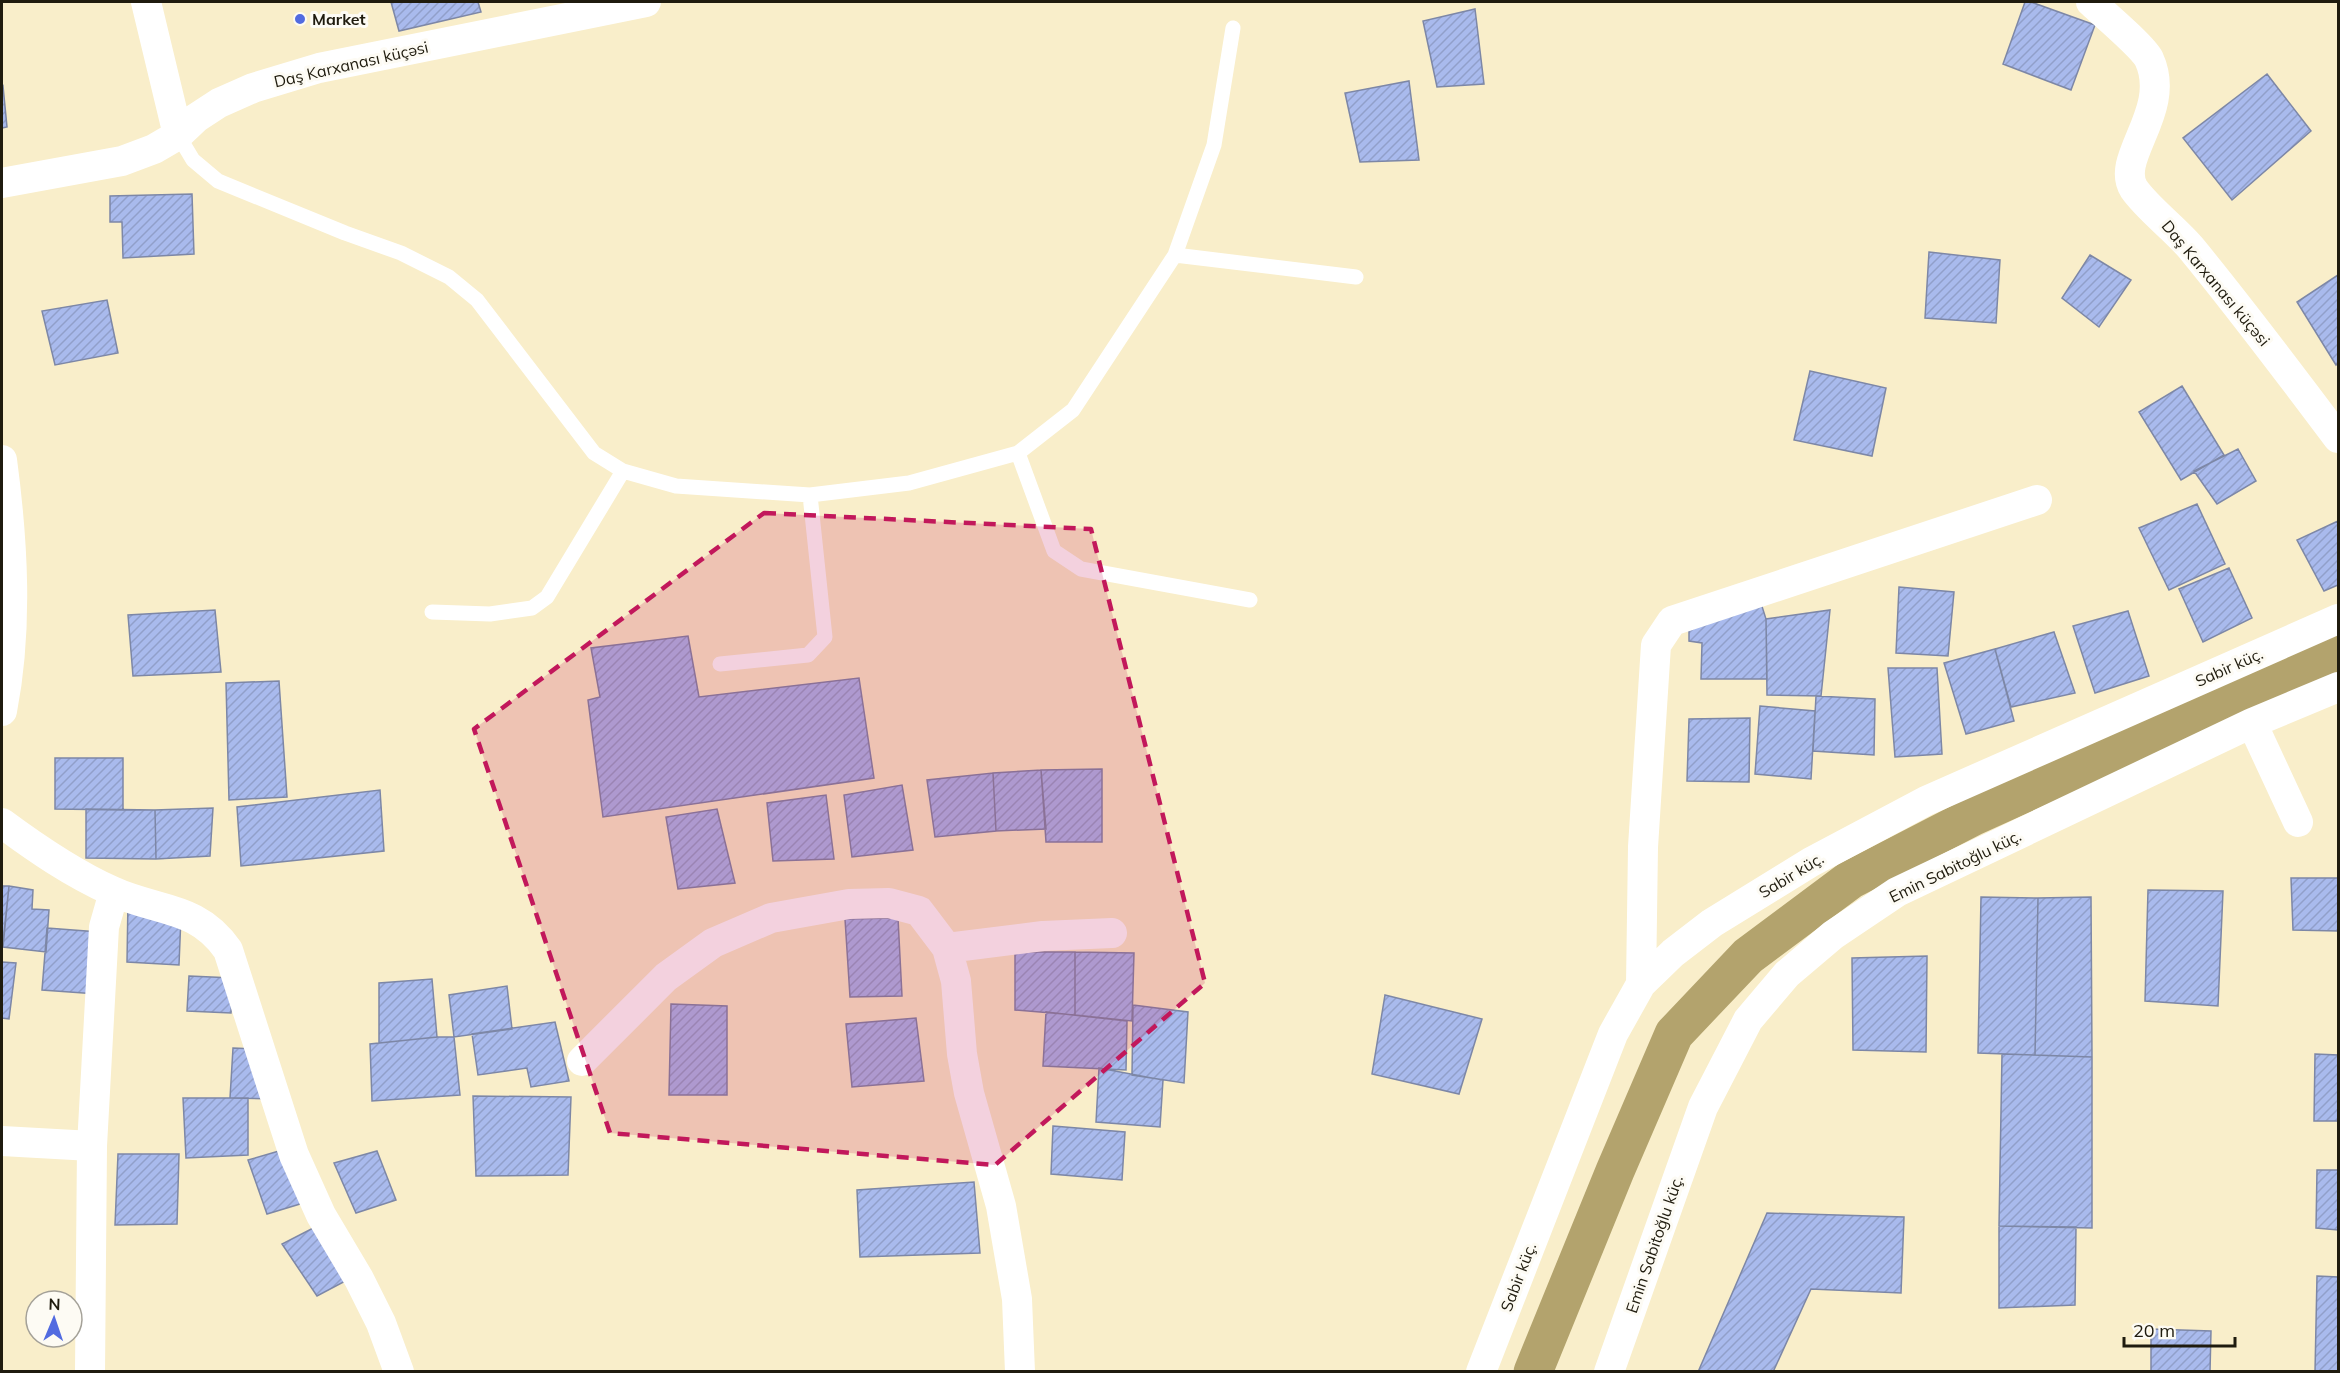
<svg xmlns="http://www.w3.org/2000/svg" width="2340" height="1373" viewBox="0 0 2340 1373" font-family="Mulish,sans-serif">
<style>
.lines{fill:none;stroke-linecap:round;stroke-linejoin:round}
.canal{stroke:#b3a36d;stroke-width:39}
.building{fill:url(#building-hatch);stroke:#7d87a6;stroke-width:1.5}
.lane{stroke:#fff;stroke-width:15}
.street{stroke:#fff;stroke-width:30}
.marked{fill:#c2185b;fill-opacity:0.2;stroke:#c2185b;stroke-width:4.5;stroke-dasharray:12 8;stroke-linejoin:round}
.poi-dot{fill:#526be0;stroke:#fdfbf4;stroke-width:2}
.labels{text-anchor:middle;stroke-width:6;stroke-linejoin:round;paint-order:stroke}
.poi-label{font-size:16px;font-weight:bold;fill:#1f1b0e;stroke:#fdfbf4;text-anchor:start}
.street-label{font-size:16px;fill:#1f1b0e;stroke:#fdfbf4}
</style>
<defs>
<pattern id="building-hatch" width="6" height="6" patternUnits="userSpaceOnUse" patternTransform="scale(1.5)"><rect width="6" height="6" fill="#a9baed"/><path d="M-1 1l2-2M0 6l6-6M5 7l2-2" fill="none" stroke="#919fca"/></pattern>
</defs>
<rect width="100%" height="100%" fill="#f9eeca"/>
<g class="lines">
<path class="canal" d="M1533,1372l82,-201 59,-137 74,-78 102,-76 124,-64 364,-164"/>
</g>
<path class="building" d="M391,2h87l3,10 -82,19z
M2025,2h6l64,23 -24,65 -68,-26z
M1475,9l9,75 -47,3 -14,-66z
M2267,74l44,57 -79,69 -49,-62z
M1409,81l10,79 -59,2 -15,-69z
M3,86l4,41 -5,1v-41z
M192,194l2,60 -71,4 -1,-36h-12v-26z
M1929,252l71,8 -4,63 -71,-5z
M2090,255l41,25 -32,47 -37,-29z
M2338,275v88l-2,2 -39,-63z
M107,300l11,53 -63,12 -13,-54z
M1810,371l76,17 -14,68 -78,-16z
M2182,386l42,69 -43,25 -42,-68z
M2238,449l18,32 -39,23 -23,-33z
M2197,504l28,60 -56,26 -30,-62z
M2338,521v64l-14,6 -27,-51z
M2229,568l23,50 -49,24 -24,-53z
M1899,587l55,5 -6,64 -52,-3z
M1760,600l6,19 1,60h-66l1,-36 -13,-2v-17z
M215,610l6,62 -88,4 -5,-61z
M1830,610l-9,86 -54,-1 -1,-76z
M2128,611l21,65 -54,17 -22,-67z
M2054,632l21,61 -64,14 -16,-58z
M688,636l11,61 160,-19 15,100 -271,39 -15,-117 12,-3 -9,-49z
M1995,649l19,72 -48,13 -22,-71z
M1888,668h49l5,86 -47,3z
M279,681l8,116 -58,3 -3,-117z
M1816,696l59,3 -1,56 -61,-4z
M1760,706l55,5 -4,68 -56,-5z
M1750,718l-1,64 -62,-1 2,-62z
M55,758h68v52l-68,-1z
M1102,769v73h-56l-5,-72z
M1041,770l5,59 -50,2 -3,-58z
M993,773l3,58 -61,6 -8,-57z
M902,785l11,65 -61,7 -8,-62z
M380,790l4,61 -143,15 -4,-59z
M826,795l8,64 -61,2 -6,-58z
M213,808l-3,48 -54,3 -1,-49z
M86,809l69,1 1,49 -70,-1z
M717,809l18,74 -57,6 -12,-72z
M2291,878h47v53l-45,-1z
M2,886h7l-6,56h-1z
M9,886l24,4 -1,19 17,1 -3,42 -43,-5z
M2148,890l75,1 -5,115 -73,-5z
M1981,897l57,1 -3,157 -57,-2z
M2091,897l1,160 -57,-2 3,-157z
M128,900l53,16 -2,49 -52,-3z
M898,918l4,78 -52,1 -5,-78z
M47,928l52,4 -2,62 -55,-4z
M1015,952h60v63l-60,-5z
M1075,952l59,1 -2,68 -57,-6z
M1927,956l-1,96 -73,-2 -1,-92z
M2,962l14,1 -7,56 -7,-1z
M189,976l44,2 -2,35 -44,-2z
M432,979l5,58 -58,6v-60z
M507,986l5,43 -58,8 -5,-42z
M1385,995l97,24 -23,75 -87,-20z
M671,1004l56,2v89h-58z
M1133,1005l55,7 -4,71 -52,-8z
M1046,1012l81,9 -1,49 -83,-4z
M916,1018l8,63 -72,6 -6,-63z
M555,1022l14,59 -38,6 -4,-19 -49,7 -6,-41z
M437,1037h17l6,58 -88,6 -2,-57z
M233,1048l25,1 15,50 -43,-1z
M2002,1054l90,3v171l-93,-2z
M2315,1054l23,1v66h-24z
M1099,1068l64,12 -3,47 -64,-5z
M473,1096l98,1 -3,78 -92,1z
M183,1098h65v57l-62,3z
M1053,1126l72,6 -3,48 -71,-6z
M286,1149l24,52 -43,13 -19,-54z
M377,1151l19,49 -40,13 -22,-50z
M118,1154h61l-2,70 -62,1z
M2317,1170h21v60l-22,-2z
M974,1182l6,71 -120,4 -3,-67z
M1767,1213l137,4 -3,76 -90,-4 -38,83h-75z
M321,1224l32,53 -36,19 -35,-52z
M1999,1226l77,1 -1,78 -76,3z
M2317,1276l21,1v95h-23z
M2151,1329l60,2 -1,41h-59z"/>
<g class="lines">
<path class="lane" d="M178,135l15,25 25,21 127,52 56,20 48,24 28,23 117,153 29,18 53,15 134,9 99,-12 109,-30 55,-43 102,-155 39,-110 19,-117
M1175,255l181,22
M1018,453l36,98 27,18 169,31
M432,612l58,2 42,-6 15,-11 76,-126
M720,664l88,-9 17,-18 -15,-142"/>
<path class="street" d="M146,2l32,133
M2091,2c12,11 52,45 58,57 24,52 -35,99 -15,130 13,19 41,40 57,59 51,62 99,126 147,190
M2,183l120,-22 32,-12 24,-14 18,-17 23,-15 34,-15 66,-20 327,-66
M2,460c11,82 16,169 0,251
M2252,723l46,99
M2,823c35,26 70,50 110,68 45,21 85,14 116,59l66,205 27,60 38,64 22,44 18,49
M947,948l96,-12 69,-3
M1641,984l2,-137 13,-202 16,-24 365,-121
M582,1061l84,-84 47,-34 58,-25 78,-14 40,-1 30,8 28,37 9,33 6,73 7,39 32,113 16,93 3,73
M2,1141l90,5
M90,1372l2,-226 12,-219 10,-35
M1481,1372l132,-338 28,-50 32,-31 39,-30 99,-61 115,-61 412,-182
M1609,1372l94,-265 45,-87 39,-46 46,-39 64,-43 355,-169 86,-36"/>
</g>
<path class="marked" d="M764,513l327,16 114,454 -210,182 -385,-32 -136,-404z"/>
<circle class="poi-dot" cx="300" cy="19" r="6"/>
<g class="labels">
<g class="poi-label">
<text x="312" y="25">Market</text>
</g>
<g class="street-label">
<text transform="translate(351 64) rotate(-13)" y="6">Daş Karxanası küçəsi</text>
<text transform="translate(2216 283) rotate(50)" y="6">Daş Karxanası küçəsi</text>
<text transform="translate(2229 667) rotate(-24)" y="6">Sabir küç.</text>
<text transform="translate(1955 866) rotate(-26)" y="6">Emin Sabitoğlu küç.</text>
<text transform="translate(1791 875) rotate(-31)" y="6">Sabir küç.</text>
<text transform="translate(1654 1244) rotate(-71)" y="6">Emin Sabitoğlu küç.</text>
<text transform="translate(1518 1277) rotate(-69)" y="6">Sabir küç.</text>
</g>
</g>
<rect width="2340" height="1373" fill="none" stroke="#1f1b0e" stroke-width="6"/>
<g transform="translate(54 1319) rotate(2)"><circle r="28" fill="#fdfbf4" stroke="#a4a198" stroke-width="1.5"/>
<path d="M0-4.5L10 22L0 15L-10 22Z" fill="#526be0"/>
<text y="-9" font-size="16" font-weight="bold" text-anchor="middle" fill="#1f1b0e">N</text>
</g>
<path d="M2124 1337v9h111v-9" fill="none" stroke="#1f1b0e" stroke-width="3"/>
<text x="2133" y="1337" font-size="18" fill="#1f1b0e" stroke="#fdfbf4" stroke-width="4.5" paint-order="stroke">20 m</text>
</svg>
